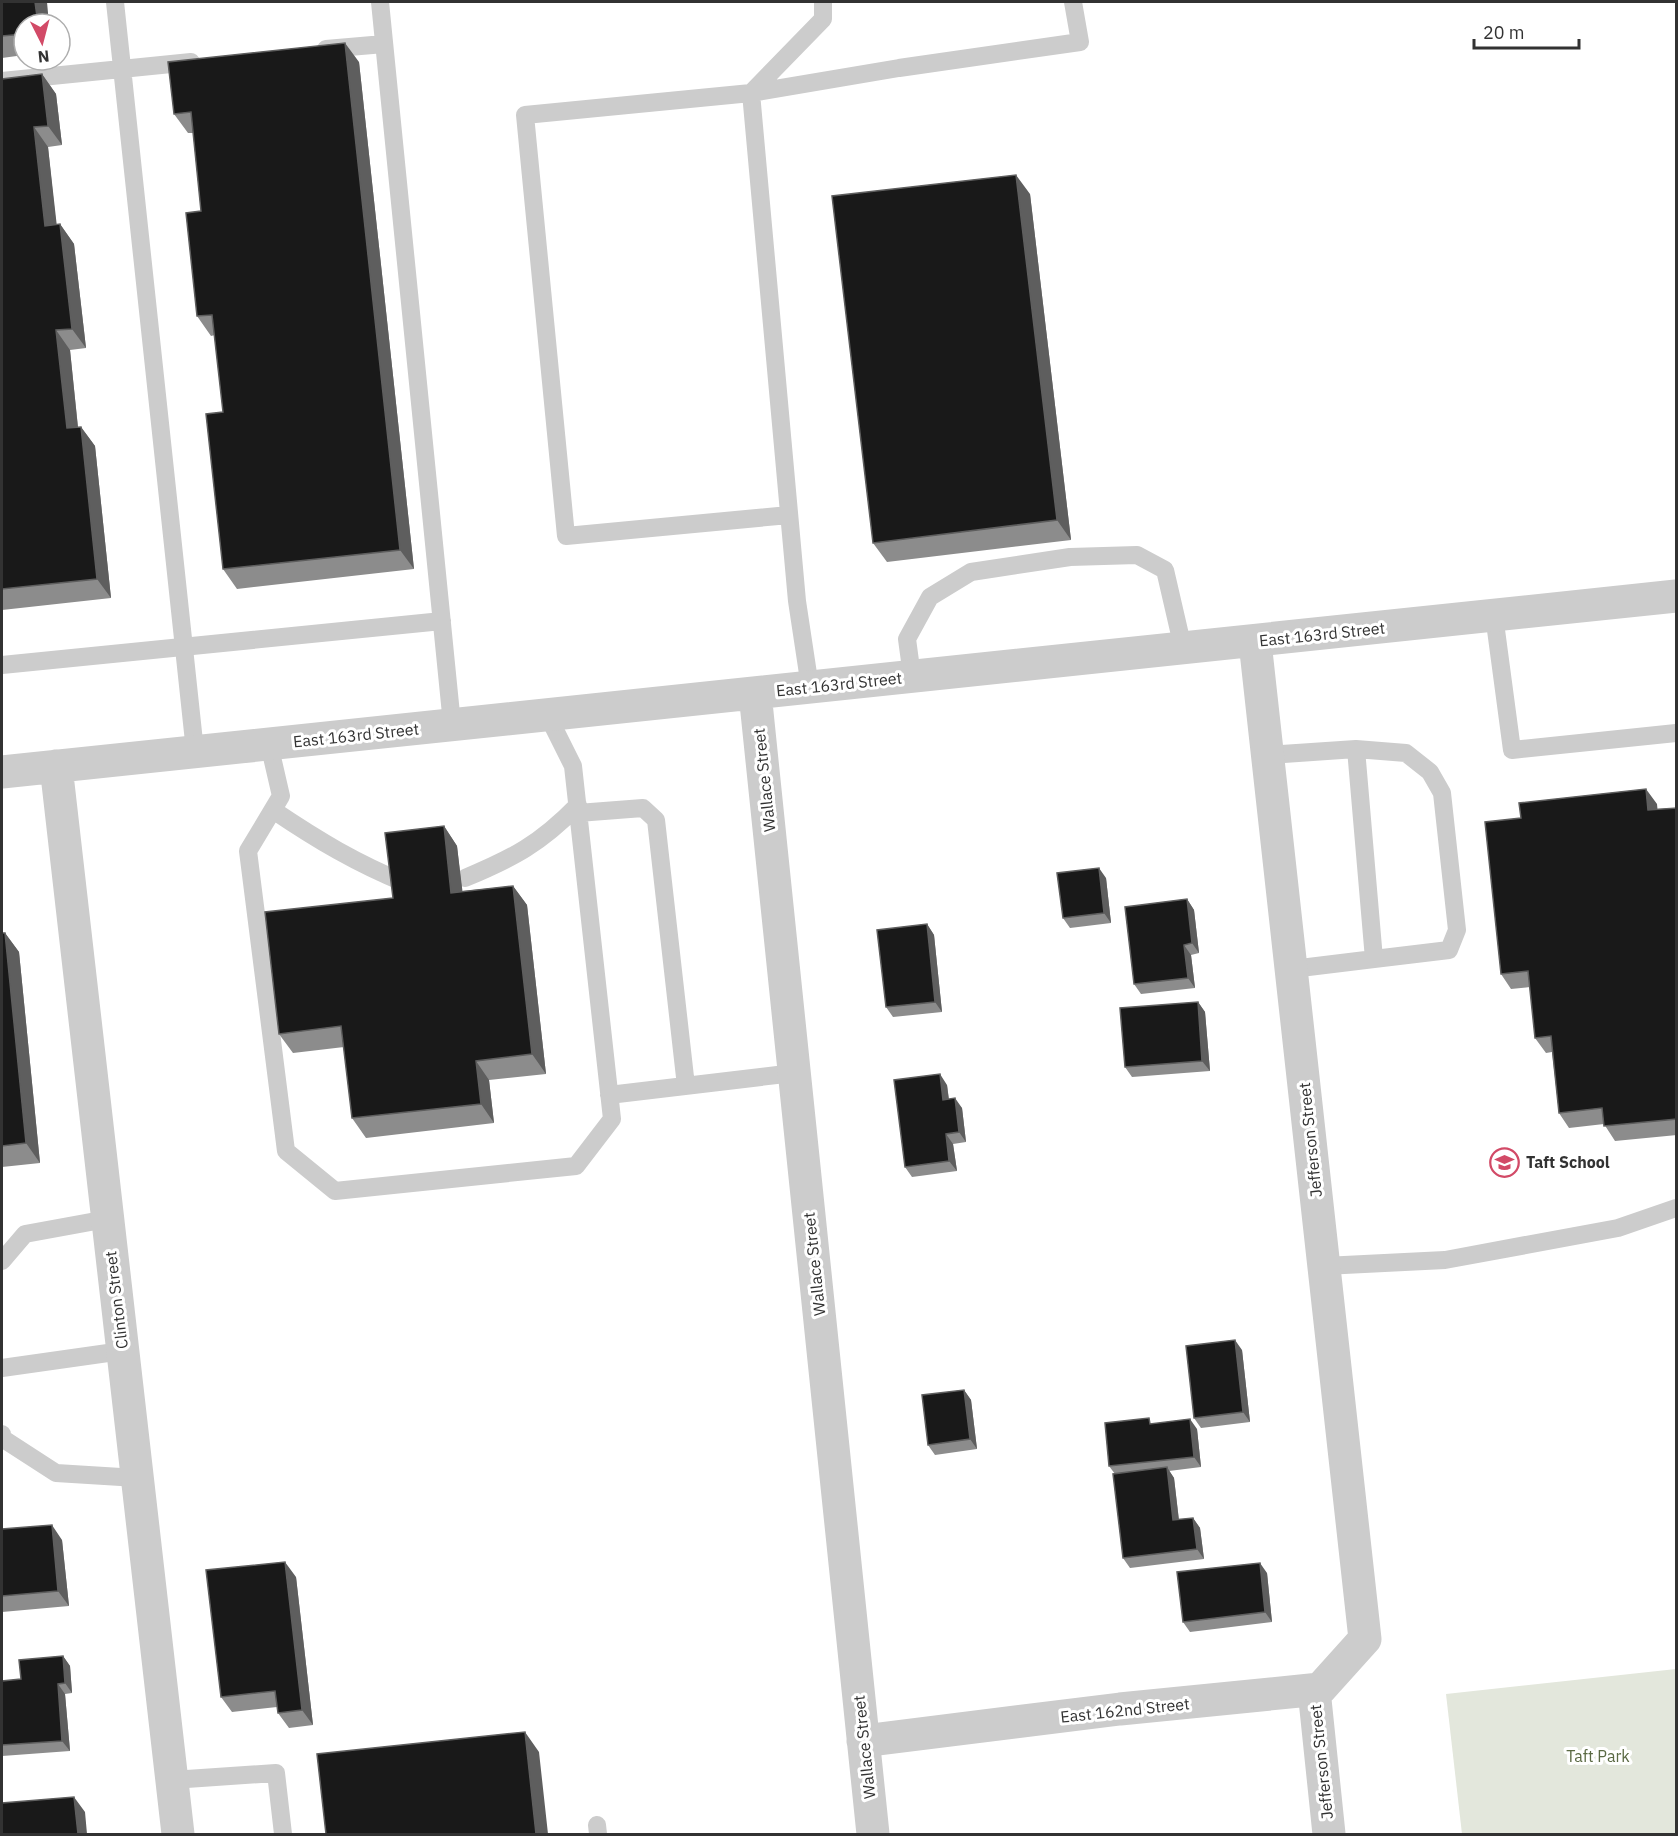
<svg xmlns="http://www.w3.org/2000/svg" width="1678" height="1836" viewBox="0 0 1678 1836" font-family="'IBM Plex Sans',sans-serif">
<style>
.green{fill:#e3e7dc}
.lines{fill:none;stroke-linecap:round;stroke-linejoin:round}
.service{stroke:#ccc;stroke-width:18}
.minor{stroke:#ccc;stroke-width:33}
.wall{fill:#8c8c8c}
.shaded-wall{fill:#5e5e5e}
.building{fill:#191919;stroke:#5e5e5e;stroke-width:1.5}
.labels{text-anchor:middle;stroke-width:6;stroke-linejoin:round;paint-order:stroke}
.street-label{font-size:16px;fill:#323232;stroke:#fff}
.poi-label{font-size:16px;font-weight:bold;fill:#323232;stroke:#fff;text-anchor:start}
.park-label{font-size:16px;fill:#5a6943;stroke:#fff}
</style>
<rect width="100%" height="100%" fill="#fff"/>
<path class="green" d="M1676,1669v165h-214l-16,-140z"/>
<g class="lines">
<path class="service" d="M115,2l80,749
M380,2l72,722
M326,49l58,-5
M2,81l189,-19
M789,515l-223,21 -41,-421 226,-22 148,-25 181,-26 -7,-40
M1494,615l18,135 164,-17
M2,665l440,-44
M912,676l-5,-37 23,-42 41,-25 99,-15 67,-2 28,15 18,78
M810,687l-13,-86 -46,-508 72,-74v-17
M269,744l12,52 -33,55 38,300 49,40 241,-25 36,-47 -39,-353 -26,-52
M1356,749l50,4 24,19 12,21 15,137 -8,20 -75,9
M1268,755l88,-6 18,210 -82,10
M273,810c46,31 83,53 134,74
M578,813l65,-5 13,12 30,266
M465,878c48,-20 75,-34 113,-73
M609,1095l185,-22
M2,1261l23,-27 82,-15
M1324,1266l121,-6 173,-32 58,-20
M2,1368l120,-17
M2,1434v4l54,35 81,5
M172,1780l104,-7 7,61
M597,1825l1,9"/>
<path class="minor" d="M755,693l118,1141
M56,766l122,1068
M2,772l1674,-176
M1314,1690l15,144
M863,1741l257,-32 200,-20 45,-50 -110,-997"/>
</g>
<path class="wall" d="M2,2l22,22v31l-22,3z
M359,62l55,507 -177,20 -14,-20v-157l-8,-77 -4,1 -14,-20 4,-105 -8,-78h-5l-14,-19z
M42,74l14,20 6,51 -14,2 8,77h4l14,20 12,104 -16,2 8,77h3l14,19 16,152 -109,12v-531z
M1030,194l41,346 -184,22 -14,-19z
M1657,804v5l20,-1v327l-62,6 -11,-17 -35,4 -10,-15 -7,-61 -6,1 -11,-15 -5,-51 -19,2 -10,-15z
M444,826l13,20 5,45 51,-5 14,19 19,169 -57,6 5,43 -128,15 -14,-20 -8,-71 -51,6 -14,-19 114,-136z
M1106,878l5,45 -41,5 -7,-10z
M1187,899l7,11 5,43 -8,2 4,33 -54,6 -7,-10z
M927,924l7,11 8,77 -49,5 -7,-10z
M2,933h3l14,19 21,211 -38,4z
M1198,1002l7,10 5,59 -78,6 -7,-10z
M947,1085l2,14 13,9 4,34 -13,2 4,27 -45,6 -7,-10z
M1242,1350l8,72 -49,6 -7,-10z
M964,1390l7,10 6,49 -42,6 -7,-10z
M1153,1423l44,6 4,38 -32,4 5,7 5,42 14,-2 7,10 4,31 -74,9 -7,-10 -8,-84 -6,-8z
M2,1529l60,11 7,66 -67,6z
M1267,1573l5,49 -82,10 -7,-10z
M296,1577l17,148 -24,3 -11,-15 -1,-6 -45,5 -11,-15z
M63,1656l7,10 2,27 -7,1 5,57 -68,5v-75l19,-2z"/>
<path class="shaded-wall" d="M35,2h12l2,22h-11z
M345,43l14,19 55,507 -14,-19z
M42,74l14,20 6,51 -14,-19z
M34,127l14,20 11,98 -14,-19z
M1016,175l14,19 41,346 -14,-20z
M60,224l14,20 12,104 -14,-19z
M56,330l14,20 10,98 -13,-20z
M81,427l14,19 16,152 -14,-19z
M1646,789l11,15 2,21 -11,-15z
M444,826l13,20 8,66 -14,-19z
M1099,868l7,10 5,45 -7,-10z
M513,886l14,19 19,169 -14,-20z
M1187,899l7,11 5,43 -7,-10z
M927,924l7,11 8,77 -7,-10z
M5,933l14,19 21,211 -14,-20z
M1184,945l7,10 4,33 -7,-10z
M1198,1002l7,10 5,59 -8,-10z
M476,1061l13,19 5,43 -13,-19z
M940,1074l7,11 3,25 -7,-10z
M955,1098l7,10 4,34 -7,-10z
M946,1134l7,10 4,27 -8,-10z
M1235,1340l7,10 8,72 -7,-10z
M964,1390l7,10 6,49 -7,-10z
M1190,1419l7,10 4,38 -7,-10z
M1167,1467l7,11 6,52 -7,-10z
M1193,1518l7,10 4,31 -7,-10z
M52,1525l10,15 7,66 -11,-15z
M285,1562l11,15 17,148 -11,-15z
M1260,1563l7,10 5,49 -7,-10z
M63,1656l7,10 2,27 -7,-10z
M58,1684l7,10 5,57 -8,-10z
M525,1732l14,20 9,82h-12z
M74,1797l11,15 2,22h-9z"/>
<path class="building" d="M2,2h33l3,22h-14v10l-22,2z
M345,43l55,507 -177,19 -17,-155 17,-2 -11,-97 -15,1 -11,-103 15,-2 -10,-99 -17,2 -6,-52z
M42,74l6,52 -14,1 11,99 15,-2 12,105 -16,1 11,98 14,-1 16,152 -95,10v-510z
M1016,175l41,345 -184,23 -41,-347z
M1646,789l2,21 29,-2v311l-73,7 -2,-18 -43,5 -8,-77 -16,2 -7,-67 -27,3 -16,-152 36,-4 -2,-15z
M444,826l7,67 62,-7 19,168 -56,7 5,43 -129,14 -11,-92 -62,8 -14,-122 128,-14 -8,-65z
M1099,868l5,45 -41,5 -6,-45z
M1187,899l5,44 -8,2 4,33 -54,6 -9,-77z
M927,924l8,78 -49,5 -9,-77z
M2,933h3l21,210 -24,3z
M1198,1002l4,59 -77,6 -5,-59z
M940,1074l3,26 12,-2 4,34 -13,2 3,27 -44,6 -11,-87z
M1235,1340l8,72 -49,6 -8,-72z
M964,1390l6,49 -42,6 -6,-50z
M1149,1418l1,6 40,-5 4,38 -85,9 -4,-43z
M1167,1467l6,53 20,-2 4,31 -74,9 -10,-84z
M52,1525l6,66 -56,5v-67z
M285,1562l17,148 -24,3 -3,-22 -54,6 -15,-127z
M1260,1563l5,49 -82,10 -6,-50z
M63,1656l2,27 -7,1 4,57 -60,4v-64l19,-2 -2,-19z
M525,1732l11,102h-210l-9,-80z
M74,1797l4,37h-76v-31z"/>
<defs>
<symbol id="school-ring" viewBox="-11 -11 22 22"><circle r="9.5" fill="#fff" stroke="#d24a67" stroke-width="1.5"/><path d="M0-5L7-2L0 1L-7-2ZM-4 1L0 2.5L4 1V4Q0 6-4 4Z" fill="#d24a67"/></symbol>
</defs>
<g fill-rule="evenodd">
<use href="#school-ring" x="1488" y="1146" width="33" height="33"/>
</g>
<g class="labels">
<g class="street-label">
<text transform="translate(1322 634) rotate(-6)" y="6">East 163rd Street</text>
<text transform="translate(839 684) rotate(-6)" y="6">East 163rd Street</text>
<text transform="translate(356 735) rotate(-6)" y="6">East 163rd Street</text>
<text transform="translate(764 780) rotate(-96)" y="6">Wallace Street</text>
<text transform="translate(1310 1140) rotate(-96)" y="6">Jefferson Street</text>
<text transform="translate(814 1264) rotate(-96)" y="6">Wallace Street</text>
<text transform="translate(116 1300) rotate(-97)" y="6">Clinton Street</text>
<text transform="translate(1125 1710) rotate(-6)" y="6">East 162nd Street</text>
<text transform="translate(864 1747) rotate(-96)" y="6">Wallace Street</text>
<text transform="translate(1321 1762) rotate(-96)" y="6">Jefferson Street</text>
</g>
<g class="poi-label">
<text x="1526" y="1168">Taft School</text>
</g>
<g class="park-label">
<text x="1598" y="1762">Taft Park</text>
</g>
</g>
<rect width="1678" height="1836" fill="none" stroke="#323232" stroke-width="6"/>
<g transform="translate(42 42) rotate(174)"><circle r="28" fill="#ffffff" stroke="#adadad" stroke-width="1.5"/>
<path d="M0-4.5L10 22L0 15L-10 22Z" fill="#d24a67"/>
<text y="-9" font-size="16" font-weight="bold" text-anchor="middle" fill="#323232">N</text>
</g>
<path d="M1474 39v9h105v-9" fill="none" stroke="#323232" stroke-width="3"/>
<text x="1483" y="39" font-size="18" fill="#323232" stroke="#ffffff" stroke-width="4.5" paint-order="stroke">20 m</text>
</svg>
